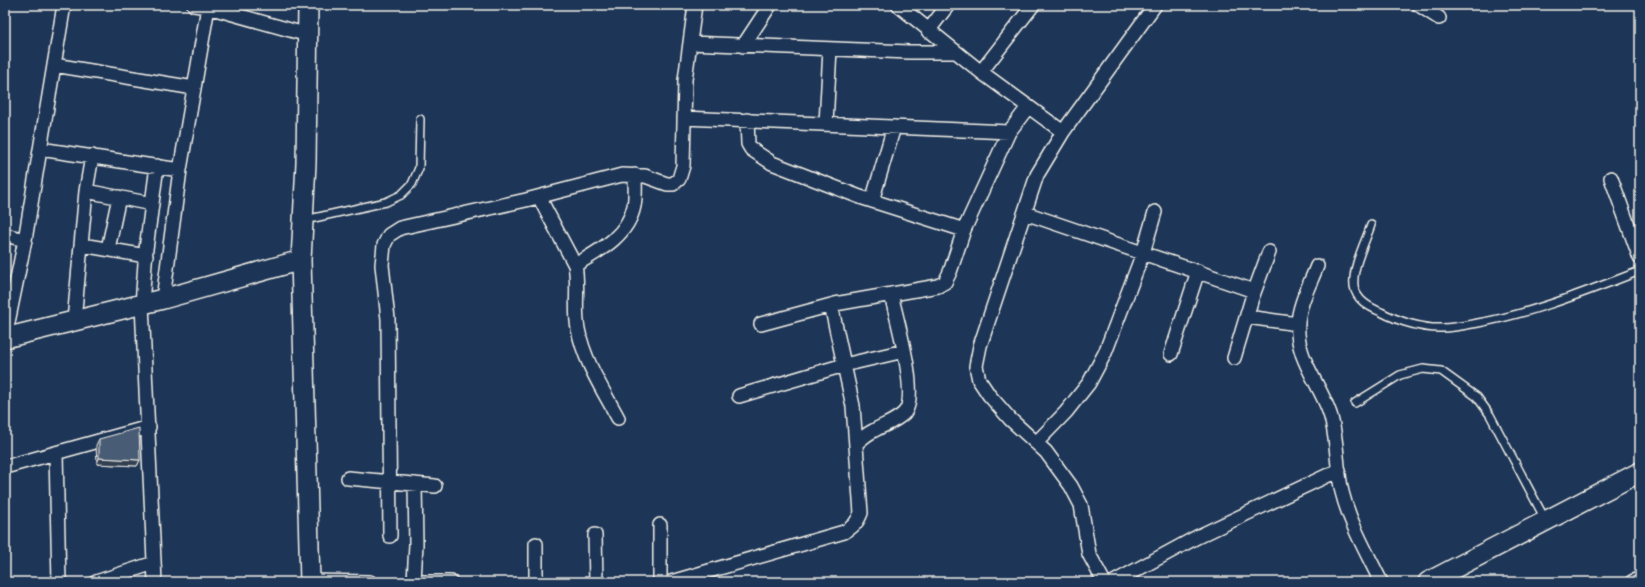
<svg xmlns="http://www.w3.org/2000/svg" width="1645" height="587" viewBox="0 0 1645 587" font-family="Sriracha,sans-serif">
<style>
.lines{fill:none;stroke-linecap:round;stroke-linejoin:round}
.lane-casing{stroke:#f4f1e8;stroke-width:10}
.street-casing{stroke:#f4f1e8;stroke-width:16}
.secondary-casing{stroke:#f4f1e8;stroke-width:22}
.lane{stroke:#1d3557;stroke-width:7}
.street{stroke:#1d3557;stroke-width:13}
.secondary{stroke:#1d3557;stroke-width:19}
.wall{fill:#3e4e64;stroke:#f4f1e8}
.shaded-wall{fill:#324051;stroke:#f4f1e8}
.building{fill:#485b74;stroke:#f4f1e8}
</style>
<rect width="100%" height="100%" fill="#1d3557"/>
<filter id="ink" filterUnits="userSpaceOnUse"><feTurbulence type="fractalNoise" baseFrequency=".025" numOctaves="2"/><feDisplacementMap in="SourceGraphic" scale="8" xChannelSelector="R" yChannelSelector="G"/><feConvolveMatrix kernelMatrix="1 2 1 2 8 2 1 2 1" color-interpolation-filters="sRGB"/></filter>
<g filter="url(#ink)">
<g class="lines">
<defs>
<path id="lane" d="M305,220l81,-18 15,-7 11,-11 7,-16 1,-49
M1371,225c-6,18 -19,42 -17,61 2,14 15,21 27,26 17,9 42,17 61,16 12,0 25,-3 36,-5 56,-10 109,-32 162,-52
M1355,403l45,-28 23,-6 18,2 36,26 13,18 56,106"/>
<path id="street" d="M194,5l14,2 100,28
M898,5l83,67 82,60
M1419,5l20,13
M928,31l20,-26
M690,43l219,9h45
M743,46l27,-41
M54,65l140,23
M981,72l52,-67
M684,118l325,14
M747,120l1,24 3,5 21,14 88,34 104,33
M826,124l4,-75
M40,149l140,21
M1611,178l29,80
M86,191l66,13
M539,197l36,68c4,21 -1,43 3,64 6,32 25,61 40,89
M872,201l22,-74
M1025,213l229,78
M5,235l20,5
M82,245l64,11
M108,249l11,-52
M575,265c24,-14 53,-29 59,-59 2,-9 1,-21 1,-31
M1317,266c-7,18 -18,38 -19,57 -3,35 22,60 32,91 8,25 6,53 12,78 8,32 25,61 39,90
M163,299l17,-129 28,-163
M1247,317l51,7
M74,321l12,-130 6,-35
M761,324l74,-20 103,-18 7,-4 5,-10 14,-42 45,-98 19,-25
M5,337l20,-97 39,-235
M1171,354l27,-83
M1234,358l18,-60 17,-46
M739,396l105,-31 60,-14
M1036,443l30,-31 23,-29 16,-30 38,-100 12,-41
M856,444c5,-5 11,-10 17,-13 10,-6 22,-9 31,-18 16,-16 -8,-96 -13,-119
M56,454l3,128
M5,467l144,-40
M348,478l87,8
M595,535l1,47
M390,536l-2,-217 -6,-54 2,-20 5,-10 11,-7 126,-28 96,-25 23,1 22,8h6l6,-5 4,-13 2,-86 10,-75
M536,544v38
M310,581l60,1
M96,582l58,-19
M155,582l-13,-277 4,-56 11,-83
M414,582l2,-38 -1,-60
M422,582h29
M660,582v-57
M671,582l173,-50c9,-5 13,-9 17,-19l-8,-107 -22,-101
M1104,582l-15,-28 -8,-49 -10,-19 -25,-34 -36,-33 -21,-24 -10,-15 -3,-14 4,-20 57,-171 26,-43 92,-127
M1114,582l83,-45 142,-67
M1632,582l8,-4"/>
<path id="secondary" d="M308,5l-2,158 -5,97 9,322
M5,338l158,-39 138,-39
M1428,582l212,-110"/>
</defs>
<use href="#lane" class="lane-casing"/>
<use href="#street" class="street-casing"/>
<use href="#secondary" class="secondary-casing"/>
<use href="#lane" class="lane"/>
<use href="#street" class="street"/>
<use href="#secondary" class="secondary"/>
</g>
<path class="wall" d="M99,439l41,21 -3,6 -40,-2 -1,-19z"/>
<path class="shaded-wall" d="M99,458l41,2 -3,6 -40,-2z"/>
<path class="building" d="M139,428l1,32 -41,-2v-19z"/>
</g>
<rect width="1645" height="587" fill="none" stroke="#1d3557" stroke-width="20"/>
<rect x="10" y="10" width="1625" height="567" fill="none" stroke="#f4f1e8" stroke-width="1.5" filter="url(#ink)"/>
</svg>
